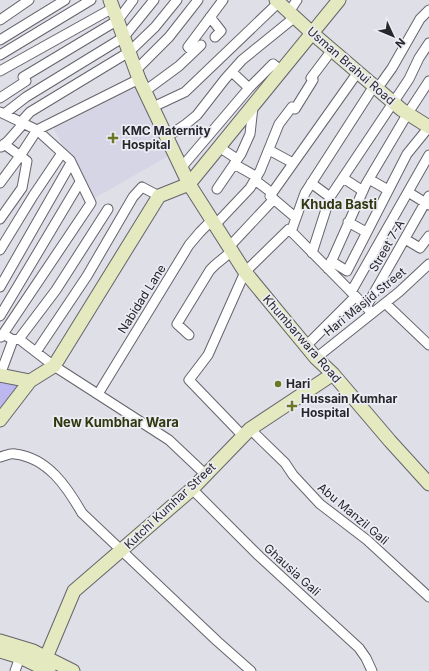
<svg xmlns="http://www.w3.org/2000/svg" width="429" height="671" viewBox="0 0 429 671" font-family="Inter,sans-serif">
<style>
.built{fill:#d5d5e5}
.green{fill:#bcb7ef}
.lines{fill:none;stroke-linecap:round;stroke-linejoin:round}
.street-casing{stroke:#65646c;stroke-width:11}
.secondary-casing{stroke:#65646c;stroke-width:15}
.street{stroke:#fff;stroke-width:9}
.secondary{stroke:#e4e9bf;stroke-width:13}
.poi-dot{fill:#6d7824;stroke:#ececf5;stroke-width:1.5}
.labels{text-anchor:middle;stroke-width:3.5;stroke-linejoin:round;paint-order:stroke}
.street-label{font-size:12px;fill:#27272b;stroke:#ececf5}
.poi-label{font-size:12px;font-weight:bold;fill:#27272b;stroke:#ececf5;text-anchor:start}
.neighbourhood-label{font-size:13px;font-weight:bold;fill:#31370f;stroke:#ececf5}
</style>
<rect width="100%" height="100%" fill="#dfdfe8"/>
<path class="built" d="M139,79l35,74 -83,47 -40,-77z"/>
<path class="green" d="M0,375l30,6 -30,39z"/>
<g class="lines">
<defs>
<path id="street" d="M289,12l8,-12
M210,17l11,14 -6,6
M0,20l29,-20
M0,40l65,-40
M193,52l-5,-5 35,-47
M0,55l91,-55
M136,70l33,-33 29,-37
M0,71l113,-63
M232,72l17,16
M377,89l15,-21 28,-49 9,-9
M145,91l34,-25 22,-21
M0,98l26,-17 -3,-4 95,-57 15,-20
M153,107l32,-15 94,-90
M0,112l37,18 33,30 21,43 -90,134 -1,-1
M4,114l22,-17 98,-60 30,-37
M21,122l9,-10 99,-60 26,-25 22,-27
M167,137l19,-13 11,-9 28,-36 17,-19 53,-43
M1,147l7,-6 15,-17
M219,147l18,12
M269,150l24,13
M234,164l23,13
M181,168l68,-80 24,-24 8,7
M343,178l20,13
M369,179l19,11
M255,180l17,13
M0,183l20,-27 17,-26 102,-51
M311,183l19,14
M217,189l24,-35 9,-20 3,-27
M408,192l21,13
M296,218l-26,-22 88,-124
M0,219l22,-31 5,-27 -23,-17
M348,222l18,10
M215,225l35,-37 10,-17 19,-47 13,-17 3,2 18,-29 -2,-2 21,-28
M291,232l14,-39 69,-107
M405,239l15,9 9,-12
M229,247l45,-48
M0,250l33,-54 29,-43
M312,253l18,-56 79,-118 10,-21 10,-15
M331,261l16,10 60,-117 22,-27
M328,269l38,-85 42,-71 21,-32
M0,287l71,-124
M351,292l78,-137
M385,303l44,42
M366,307l63,-111
M0,316l80,-134
M3,334l10,6 6,-1 37,-49 52,-81
M189,335l-12,-11 33,-54 5,-5 17,-14
M19,339l35,27 115,74 37,35
M306,346l49,-49
M36,352l51,-76 46,-79 9,-10 17,9
M316,358l83,-66 30,-28
M0,375l13,-35
M98,394l91,-149 11,-13 12,-12
M250,429l35,34 8,12 27,29 47,36 62,57
M243,436l-54,-56 19,-25 37,-83 44,-43 83,84
M0,457c5,-1 10,-4 15,-3 33,4 52,33 67,59l135,128 34,30
M192,489l67,67 100,92 7,10 6,13
M15,671l5,-14"/>
<path id="secondary" d="M110,0l29,79 50,105 56,88 71,86 17,16 57,67 39,43
M276,0l36,33 90,77 27,17
M0,375l30,6
M0,420l30,-39 24,-15 105,-170 30,-12 150,-184
M0,641l33,10 40,20
M0,651l20,6 29,14
M42,667l32,-76 118,-102 58,-60 83,-55"/>
</defs>
<use href="#street" class="street-casing"/>
<use href="#secondary" class="secondary-casing"/>
<use href="#street" class="street"/>
<use href="#secondary" class="secondary"/>
</g>
<g class="poi-dot">
<path d="M111 132h4v4h4v4h-4v4h-4v-4h-4v-4h4z"/>
<circle cx="278" cy="384" r="4"/>
<path d="M290 400h4v4h4v4h-4v4h-4v-4h-4v-4h4z"/>
</g>
<g class="labels">
<g class="street-label">
<text transform="translate(351 66) rotate(41)" y="4">Usman Brahui Road</text>
<text transform="translate(387 246) rotate(-60)" y="4">Street 7-A</text>
<text transform="translate(142 299) rotate(-58)" y="4">Nabidad Lane</text>
<text transform="translate(365 302) rotate(-39)" y="4">Hari Masjid Street</text>
<text transform="translate(302 339) rotate(49)" y="4">Khumbarwara Road</text>
<text transform="translate(170 506) rotate(-43)" y="4">Kutchi Kumhar Street</text>
<text transform="translate(353 514) rotate(40)" y="4">Abu Manzil Gali</text>
<text transform="translate(292 570) rotate(42)" y="4">Ghausia Gali</text>
</g>
<g class="poi-label">
<text x="122" y="135">KMC Maternity<tspan x="122" dy="14">Hospital</tspan></text>
<text x="286" y="388">Hari</text>
<text x="301" y="403">Hussain Kumhar<tspan x="301" dy="14">Hospital</tspan></text>
</g>
<g class="neighbourhood-label">
<text x="339" y="209">Khuda Basti</text>
<text x="116" y="427">New Kumbhar Wara</text>
</g>
</g>
<g transform="translate(393 36) rotate(134)" stroke="#ececf5" stroke-width="3" paint-order="stroke">
<path d="M0-3L7 15L0 10L-7 15Z" fill="#27272b"/>
<text y="-6" font-size="11" font-weight="bold" text-anchor="middle" fill="#27272b">N</text>
</g>
</svg>
